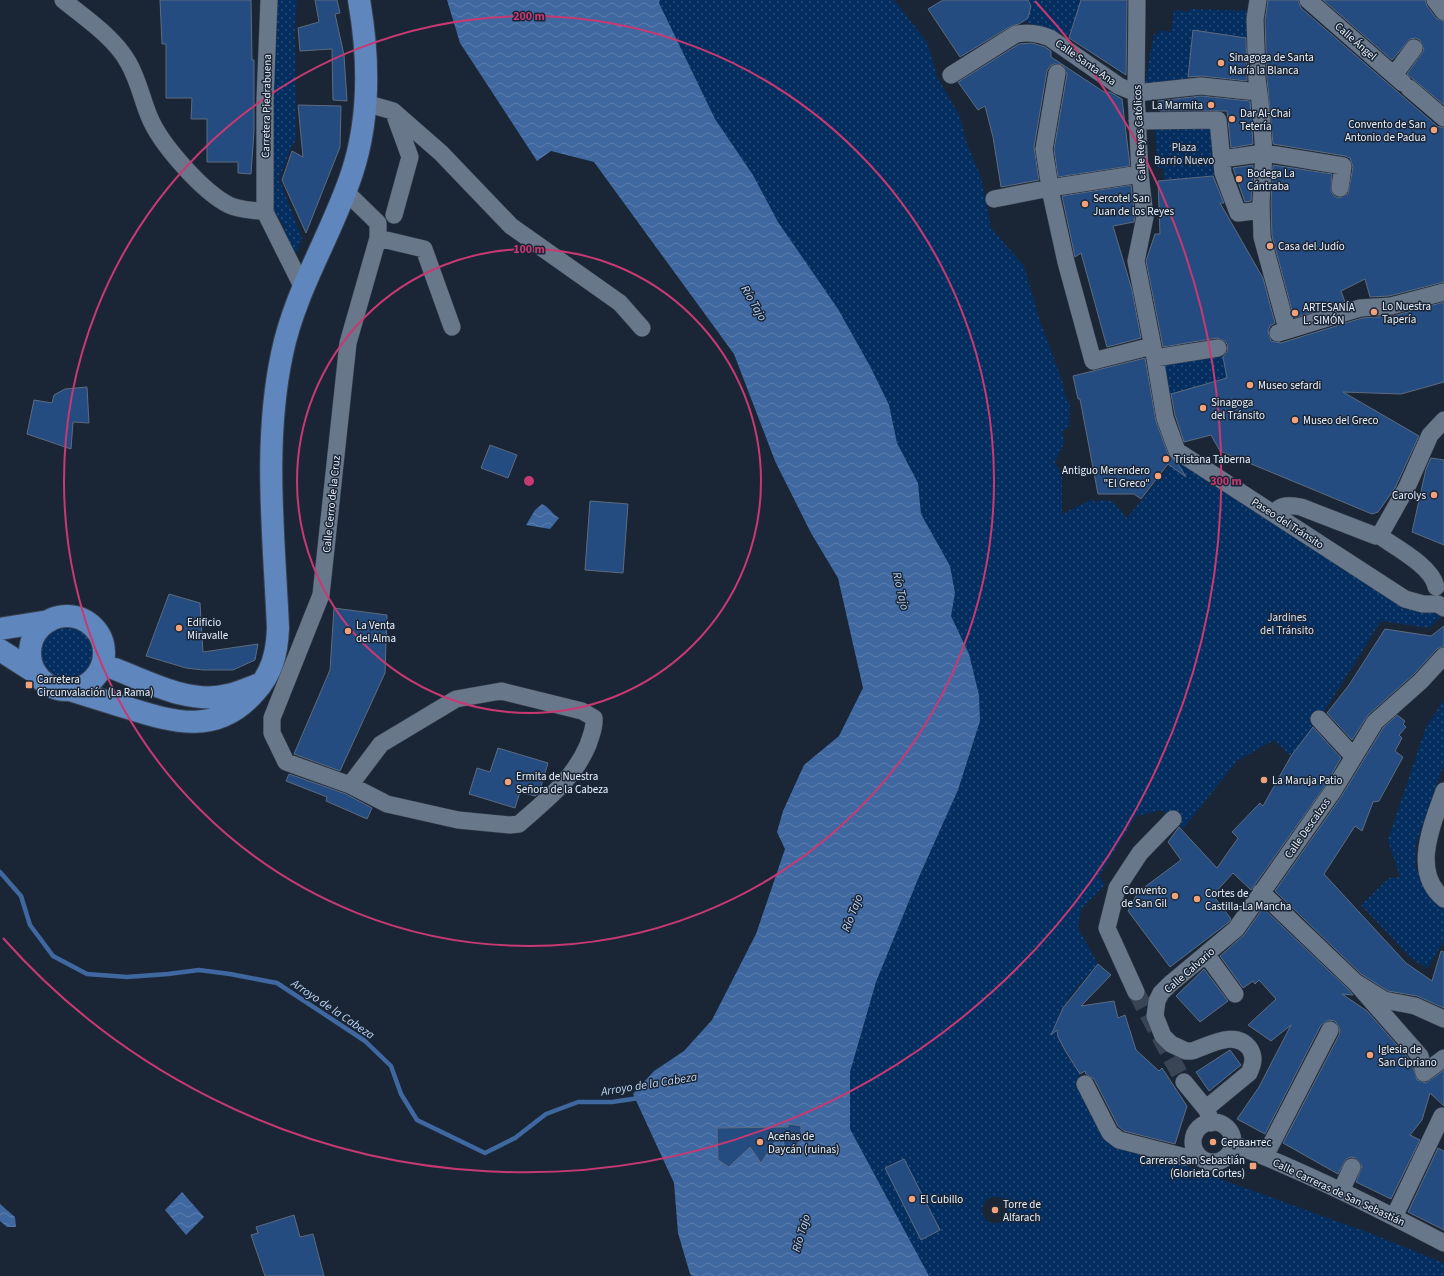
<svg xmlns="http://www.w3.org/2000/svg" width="1444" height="1276" viewBox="0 0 1444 1276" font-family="'Source Sans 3',sans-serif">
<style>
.green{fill:url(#green-dots);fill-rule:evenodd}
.water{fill:url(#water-waves)}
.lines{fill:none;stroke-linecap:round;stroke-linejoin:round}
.stream{stroke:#4068a0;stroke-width:4.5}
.building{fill:#254c81;stroke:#5d6b7e}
.minor-tunnel{stroke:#394554;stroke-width:17;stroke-dasharray:17 8;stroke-linecap:butt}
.minor-casing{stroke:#37404e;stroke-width:18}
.major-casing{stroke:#37404e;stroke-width:24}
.minor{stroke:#69778a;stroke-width:17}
.major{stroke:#5f87be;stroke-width:22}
.ring{fill:none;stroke:#c83973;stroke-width:2}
.poi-dot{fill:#f1a27b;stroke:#1a2636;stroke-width:1.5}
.labels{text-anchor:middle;stroke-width:3;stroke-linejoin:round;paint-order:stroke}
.street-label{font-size:11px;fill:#eaf2fd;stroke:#1a2636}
.poi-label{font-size:11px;fill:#eaf2fd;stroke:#1a2636;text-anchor:start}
.park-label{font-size:11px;fill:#d6e2f3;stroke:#1a2636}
.water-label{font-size:12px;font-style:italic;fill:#bed5f6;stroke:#1a2636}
.centre{fill:#c83973;stroke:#1a2636;stroke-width:2}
.ring-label{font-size:12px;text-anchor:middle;font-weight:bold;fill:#c83973;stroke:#1a2636;stroke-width:3;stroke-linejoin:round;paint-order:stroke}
</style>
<defs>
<pattern id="green-dots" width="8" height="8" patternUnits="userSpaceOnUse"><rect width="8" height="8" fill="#052e60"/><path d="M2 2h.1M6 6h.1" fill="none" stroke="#2a4d78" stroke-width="1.8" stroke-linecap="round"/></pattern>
<pattern id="water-waves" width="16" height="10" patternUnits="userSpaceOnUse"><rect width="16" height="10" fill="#4068a0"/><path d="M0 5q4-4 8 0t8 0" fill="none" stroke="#5c7eae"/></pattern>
</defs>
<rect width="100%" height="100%" fill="#1a2636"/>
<path class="green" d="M278,0h19l-2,22 1,118 -5,8 -12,31 23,59 -7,19 -11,-30 -12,-21 -3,-32z
M660,0h234l33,42 11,37 21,35 8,30 14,33 10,51 33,38 16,55 22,59 3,15 5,10 -1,22 -7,4 2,12 -9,19 7,14v38l31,-15 2,4 4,-3 13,1 15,17 49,-60 228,147 38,11 -13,12 -48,-7 -63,100 -27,35 -17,-16 -37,21 -54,68 -21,-19 -26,6 -37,60 6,9 -24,24 -3,19 20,36c-15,19 -48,46 -40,73 4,13 14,26 22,37l-4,8 28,54 14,12 67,18 187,68 72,29v13h-515l-79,-147v-57l26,-90 42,-103 40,-89 22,-69 -1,-26 -10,-41 -18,-38 4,-23 -5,-27 -29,-52 -3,-31 -21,-40 -8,-38 -18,-37 -33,-59 -60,-87 -25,-47 -38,-56 -56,-116zM991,1197h9l8,9 -2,12c-16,16 -36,-9 -15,-21z
M1028,0h53l-11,36 -47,-15 5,-3 3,-12z
M1191,9l60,2 1,28 -59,-9 -6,55 -43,4 10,-55 4,1 1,-5 12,2 3,-22 14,2z
M1155,128l58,1 6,47 -55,4 -1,-12h-5z
M1222,352l5,26 -57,17 -7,-33z
M39 654a29 29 0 1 1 58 0a29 29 0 1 1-58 0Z
M1444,700v64l-28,80 -1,21 13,29 16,15v32l-17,27 -16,-10 -50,-53 28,-27 11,-1 -12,-37 38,-113z"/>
<path class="water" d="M447,0h213l-1,3 56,116 38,56 25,47 60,87 33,59 18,37 8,38 21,40 3,31 29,52 5,27 -4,23 18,38 10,41 1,26 -22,69 -40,89 -42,103 -26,90v57l79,147h-237l-2,-2 -12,-41 -4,-50 -41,-89 21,-23 30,-20 28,-31 44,-86 29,-85 -8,-17 6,-21 21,-46 35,-29 24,-48 -25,-110 -27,-45 -36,-72 -41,-107 -140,-192 -43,-11 -14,10 -77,-118z
M542,504c7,3 10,10 17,14l-9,11 -24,-4 9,-15z
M182,1192l22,25 -18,18 -21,-25z
M0,1204l15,13 1,10h-9l-7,-6z"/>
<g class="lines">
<path class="stream" d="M0,872l21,24 9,29 23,31 34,18 40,3 41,-3 31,-4 31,4 47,9 88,58 26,25 10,28 16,26 68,33 30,-15 31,-24 32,-12h34l27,-4"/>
</g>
<path class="building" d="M160,0h91l1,60h2v71l-3,43 -13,-1v-11h-31v-43h-16l1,-21h-26v-54h-4z
M315,0h22l3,13 -5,1 9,41 3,46 -14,-1 -1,-51 -32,2 -2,-23 21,-6z
M943,0h85l3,6 -3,12 -9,6 -8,2 -51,31 -32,-48z
M1081,0h46l-1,75 -57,-37z
M1268,0h30l3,8 136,118 7,2v154l-55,14 -19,1 -5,-18 -24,12 4,11 -51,16 -22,-82 -1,-33 2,-38 59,9 -1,17 3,5 5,2 9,-4 5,-27 -3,-9 -5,-2 -72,-12 -6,-66 -2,-58z
M1323,0h102l2,6 9,12 8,4v83l-37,-31 17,-24 -4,-10 -5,-2 -5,1 -18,21z
M1193,30l53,8 1,43 -45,-5 -14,1z
M1019,44l13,-1 13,4 6,4v6l53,35h6l12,7 8,67 -72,11 -4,-28 13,-75 -4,-9 -9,-1 -4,2 -3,5 -13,76 5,33 -38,7 -8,-50 -8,-31 -7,4 -20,-28z
M1201,96l49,5 3,43 -22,4 -4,-37h-67l-2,-10z
M298,105l43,1 -1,41 -34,86 -24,-53 10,-29 11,6z
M1253,165l-2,36 -6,1 -12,-34z
M1213,176l11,27h-4l43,75 12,45 -5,3 -2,5 3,10 10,2 81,-25 31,-2 51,-14v80l-43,12 -58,-2 76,44 -24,52 -17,24 -6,2 -152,-63 -9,-16 -27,7 -9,-27 -4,-21 56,-16 -4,-21 4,-5 1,-6 -3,-5 -8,-3 -54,9 -17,-86 9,-27h5l-2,-53z
M1131,185l4,32 -1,5 -21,4 19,64 9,48 -34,9 -26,-94 -6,4 -13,-61z
M1145,358l11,63 12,33 10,10 8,13 -18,-13 -27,35 -7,-5h-36l-18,-95h-2l-5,-23z
M87,387l2,36 -16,-1 -2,27 -44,-15 7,-34 18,3 2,-8 11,-6z
M490,445l27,10 -9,23 -27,-10z
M1431,458l13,2v85l-32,-13 14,-63z
M590,501l38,3 -5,69 -38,-3z
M169,594l31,9 3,49 55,-8 -3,16 -22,10h-30l-17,-2 -40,-12z
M334,608l53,7 -2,58 -45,98 -46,-17 36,-84z
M1444,626v20l-7,3 -23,25 -46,41 -16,25 -25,-27 22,-28 36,-56 46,7z
M1397,715l8,6 -2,3 3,3 -7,8 3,3 -7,13 8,6 -24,44 -6,1 -11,29 -7,-5 -31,48 82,89 26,18 9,-30 3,1v56l-27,-12 -29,-5 -27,-17 -86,-83 66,-94 42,-69z
M1313,727l28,31 -16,28 -74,104 -18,-17 -20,22 18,24 -2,3 -59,45 -42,-56 10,-19 43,-32 -13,-18 11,-15 38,41 21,-30 -6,-6 28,-29 3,3 28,-50z
M498,748l50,15 -9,30 -4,3 -15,-4 -5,16 -46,-14 8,-26 13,4z
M289,774l57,20 26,14 -5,11 -41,-18 1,-4 -41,-16z
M1263,908l85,81 5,6 -11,-1 25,17 44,50 6,19 9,3 18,-13v36l-14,-13 -8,27 -12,15 10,5 -29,59 -35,-17 6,-16 -6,-8 -5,-1 -5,2 -8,15 -55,-31 56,-108 1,-6 -5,-8 -6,-1 -8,5 -56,109 -28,-15 22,-32 32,-62 -20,16 -23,-16 28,-26 -17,-19 -4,4 -2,-3 -10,7 -23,-32 24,-21z
M1098,964l13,11 -30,31 33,-5 4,17 7,-3 11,35 23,21 3,-3 25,38 -12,38 -51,-13 -6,-5 -24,-47 -8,-5 -1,-3 -5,3 -14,-22 -8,-15 -1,-7 -6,5 12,-27z
M1204,969l24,32 -28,21 -24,-26z
M1230,1050l11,15 -32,26 -13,-19z
M789,1124l12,2v10l-3,8 -12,8 -5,-20 -20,31 -11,-16 -21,20 -11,-7 -1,-32 71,-1z
M1438,1148l6,3v79l-36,-18z
M904,1159l36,71 -19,10 -36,-72z
M294,1215l6,22 13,-3 11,42h-59l-14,-41 7,-2 -2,-6z"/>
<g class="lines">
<path class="minor-tunnel" d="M1136,992l48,90"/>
<defs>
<path id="minor" d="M63,0c22,18 51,37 65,62 10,17 14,37 21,54 11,28 54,76 80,89 10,5 25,5 36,7
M269,0l-4,100v112l38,76
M1137,0l-1,93 4,81 5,43 -9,44 19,97 10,60 12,33 228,148 18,5h15l6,4
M1258,0l-3,19 2,60 3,22 4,52 -3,50 1,34 25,92
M1308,0l95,83
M1435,0l9,12
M1057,73l-13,76 7,45 15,68 27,99 59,-15
M951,75l65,-41c13,-2 22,-1 34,4l69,48 17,7 65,-7 57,6
M1394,75l20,-27
M1409,88l35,30
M365,103l28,8 48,42 70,73 109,77 22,25
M1137,121l81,-1 5,53 15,40 23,-3
M1222,159l42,-6 79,13 -3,22
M345,191l33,32v15l-30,105 -27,252 -49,123v15l14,29 64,23 37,19 71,16 52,5 9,-1c28,-25 54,-44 69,-79 3,-10 7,-17 6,-27l-12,-7 -81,-20 -45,8 -75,45 -31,41
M994,199l56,-11 90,-14
M394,215l16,-58 -16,-44
M378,238l46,11 28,78
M1278,333l82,-25 31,-2 53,-14
M1155,358l63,-10
M1274,514c6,-10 16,-9 27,-7l75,29 5,-3 26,-46 23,-52 14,-15
M1381,533l3,6c15,10 49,29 52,48
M1319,719l35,38
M1444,791c-11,32 -34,81 0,108
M1261,892l94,90
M1206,954l29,40
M1136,992l-29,-64 10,-40 23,-35 33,-34
M1444,1019l-29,-13 -31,-6 -29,-18 65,74 4,17 20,-15
M1184,1082l23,28
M1085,1084l25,49 9,7 66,17 12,-3
M1193 1142a20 20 0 1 1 40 0a20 20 0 1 1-40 0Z
M1211,1123l-4,-13 2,-4 40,-33c4,-9 6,-15 1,-24 -14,-20 -40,-4 -58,2h-6l-15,-7 -8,-8 -8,-20 2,-15 4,-8 9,-9 66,-55 97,-138 42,-69 46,-41 23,-25
M1233,1144c73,28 142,63 211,99
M1265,1156l65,-126
M1341,1191l11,-24
M1394,1217l48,-101 2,2"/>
<path id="major" d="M30 653a37 37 0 1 1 74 0a37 37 0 1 1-74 0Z
M0,629l49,-8
M0,650l36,23
M115,669c34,13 75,36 113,26 10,-2 19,-6 29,-10
M70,690c19,6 38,12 58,18 47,15 90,27 127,-16 17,-19 22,-38 23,-64 -4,-91 -15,-185 4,-274 13,-64 50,-120 70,-181 18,-55 17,-116 7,-173"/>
</defs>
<use href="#minor" class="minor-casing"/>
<use href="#major" class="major-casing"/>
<use href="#minor" class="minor"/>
<use href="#major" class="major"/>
</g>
<g class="ring">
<circle cx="529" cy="481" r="232"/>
<circle cx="529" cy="481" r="465"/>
<path d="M1035 1A697 697 0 1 1 3 938"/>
</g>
<g class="poi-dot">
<circle cx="1221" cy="63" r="4"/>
<circle cx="1211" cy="105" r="4"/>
<circle cx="1232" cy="119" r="4"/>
<circle cx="1434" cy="130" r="4"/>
<circle cx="1239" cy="179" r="4"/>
<circle cx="1085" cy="204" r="4"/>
<circle cx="1270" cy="246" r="4"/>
<circle cx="1374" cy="312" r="4"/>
<circle cx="1295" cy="313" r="4"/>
<circle cx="1250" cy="385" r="4"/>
<circle cx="1203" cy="408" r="4"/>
<circle cx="1295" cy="420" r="4"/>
<circle cx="1166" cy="459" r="4"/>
<circle cx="1158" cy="476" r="4"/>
<circle cx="1434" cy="495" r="4"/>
<circle cx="179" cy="628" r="4"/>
<circle cx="348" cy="631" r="4"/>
<rect x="25" y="681" width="8" height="8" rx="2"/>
<circle cx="1264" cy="780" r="4"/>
<circle cx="508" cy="782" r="4"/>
<circle cx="1175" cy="896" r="4"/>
<circle cx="1197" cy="899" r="4"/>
<circle cx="1370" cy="1055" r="4"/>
<circle cx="760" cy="1142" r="4"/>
<circle cx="1213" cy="1142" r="4"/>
<rect x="1249" y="1162" width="8" height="8" rx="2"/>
<circle cx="912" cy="1199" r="4"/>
<circle cx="995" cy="1210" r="4"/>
</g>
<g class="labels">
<g class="street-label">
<text transform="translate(1356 41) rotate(41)" y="4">Calle Ángel</text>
<text transform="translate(1086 62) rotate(35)" y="4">Calle Santa Ana</text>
<text transform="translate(266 106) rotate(-89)" y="4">Carretera Piedrabuena</text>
<text transform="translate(1139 133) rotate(-93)" y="4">Calle Reyes Católicos</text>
<text transform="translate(331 504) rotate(-84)" y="4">Calle Cerro de la Cruz</text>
<text transform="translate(1288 523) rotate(33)" y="4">Paseo del Tránsito</text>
<text transform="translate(1307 828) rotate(-55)" y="4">Calle Descalzos</text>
<text transform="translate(1189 970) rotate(-41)" y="4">Calle Calvario</text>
<text transform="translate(1339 1192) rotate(25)" y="4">Calle Carreras de San Sebastián</text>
</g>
<g class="poi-label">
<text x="1229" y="61">Sinagoga de Santa<tspan x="1229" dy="13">María la Blanca</tspan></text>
<text x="1203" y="109" text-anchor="end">La Marmita</text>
<text x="1240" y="117">Dar Al-Chai<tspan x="1240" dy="13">Tetería</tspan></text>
<text x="1426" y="128" text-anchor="end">Convento de San<tspan x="1426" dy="13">Antonio de Padua</tspan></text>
<text x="1247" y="177">Bodega La<tspan x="1247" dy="13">Cántraba</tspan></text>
<text x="1093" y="202">Sercotel San<tspan x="1093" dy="13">Juan de los Reyes</tspan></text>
<text x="1278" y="250">Casa del Judío</text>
<text x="1382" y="310">Lo Nuestra<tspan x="1382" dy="13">Tapería</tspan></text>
<text x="1303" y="311">ARTESANÍA<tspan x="1303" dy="13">L. SIMÓN</tspan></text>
<text x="1258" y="389">Museo sefardi</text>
<text x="1211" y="406">Sinagoga<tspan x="1211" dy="13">del Tránsito</tspan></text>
<text x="1303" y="424">Museo del Greco</text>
<text x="1174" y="463">Tristana Taberna</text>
<text x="1150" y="474" text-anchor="end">Antiguo Merendero<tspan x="1150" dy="13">"El Greco"</tspan></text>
<text x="1426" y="499" text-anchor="end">Carolys</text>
<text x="187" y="626">Edificio<tspan x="187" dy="13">Miravalle</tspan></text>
<text x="356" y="629">La Venta<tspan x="356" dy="13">del Alma</tspan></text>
<text x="37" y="683">Carretera<tspan x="37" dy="13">Circunvalación (La Rama)</tspan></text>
<text x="516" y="780">Ermita de Nuestra<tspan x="516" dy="13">Señora de la Cabeza</tspan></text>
<text x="1272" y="784">La Maruja Patio</text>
<text x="1167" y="894" text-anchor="end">Convento<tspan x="1167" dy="13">de San Gil</tspan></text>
<text x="1205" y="897">Cortes de<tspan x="1205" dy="13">Castilla-La Mancha</tspan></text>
<text x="1378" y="1053">Iglesia de<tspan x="1378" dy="13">San Cipriano</tspan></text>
<text x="768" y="1140">Aceñas de<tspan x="768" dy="13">Daycán (ruinas)</tspan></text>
<text x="1221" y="1146">Сервантес</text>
<text x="1245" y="1164" text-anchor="end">Carreras San Sebastián<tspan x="1245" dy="13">(Glorieta Cortes)</tspan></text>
<text x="920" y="1203">El Cubillo</text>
<text x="1003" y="1208">Torre de<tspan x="1003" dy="13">Alfarach</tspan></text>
</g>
<g class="park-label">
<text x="1184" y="151">Plaza<tspan x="1184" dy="13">Barrio Nuevo</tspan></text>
<text x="1287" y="621">Jardines<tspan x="1287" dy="13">del Tránsito</tspan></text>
</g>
<g class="water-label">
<text transform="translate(754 303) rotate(60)" y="4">Río Tajo</text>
<text transform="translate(901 591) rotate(77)" y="4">Río Tajo</text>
<text transform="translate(852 913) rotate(-69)" y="4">Río Tajo</text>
<text transform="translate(333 1009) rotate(34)" y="4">Arroyo de la Cabeza</text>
<text transform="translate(649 1084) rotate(-9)" y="4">Arroyo de la Cabeza</text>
<text transform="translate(801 1233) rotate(-74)" y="4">Río Tajo</text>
</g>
</g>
<circle cx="529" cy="481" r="6" class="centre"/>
<g class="ring-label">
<text x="529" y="20">200 m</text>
<text x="529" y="253">100 m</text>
<text x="1226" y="485">300 m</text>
</g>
</svg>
